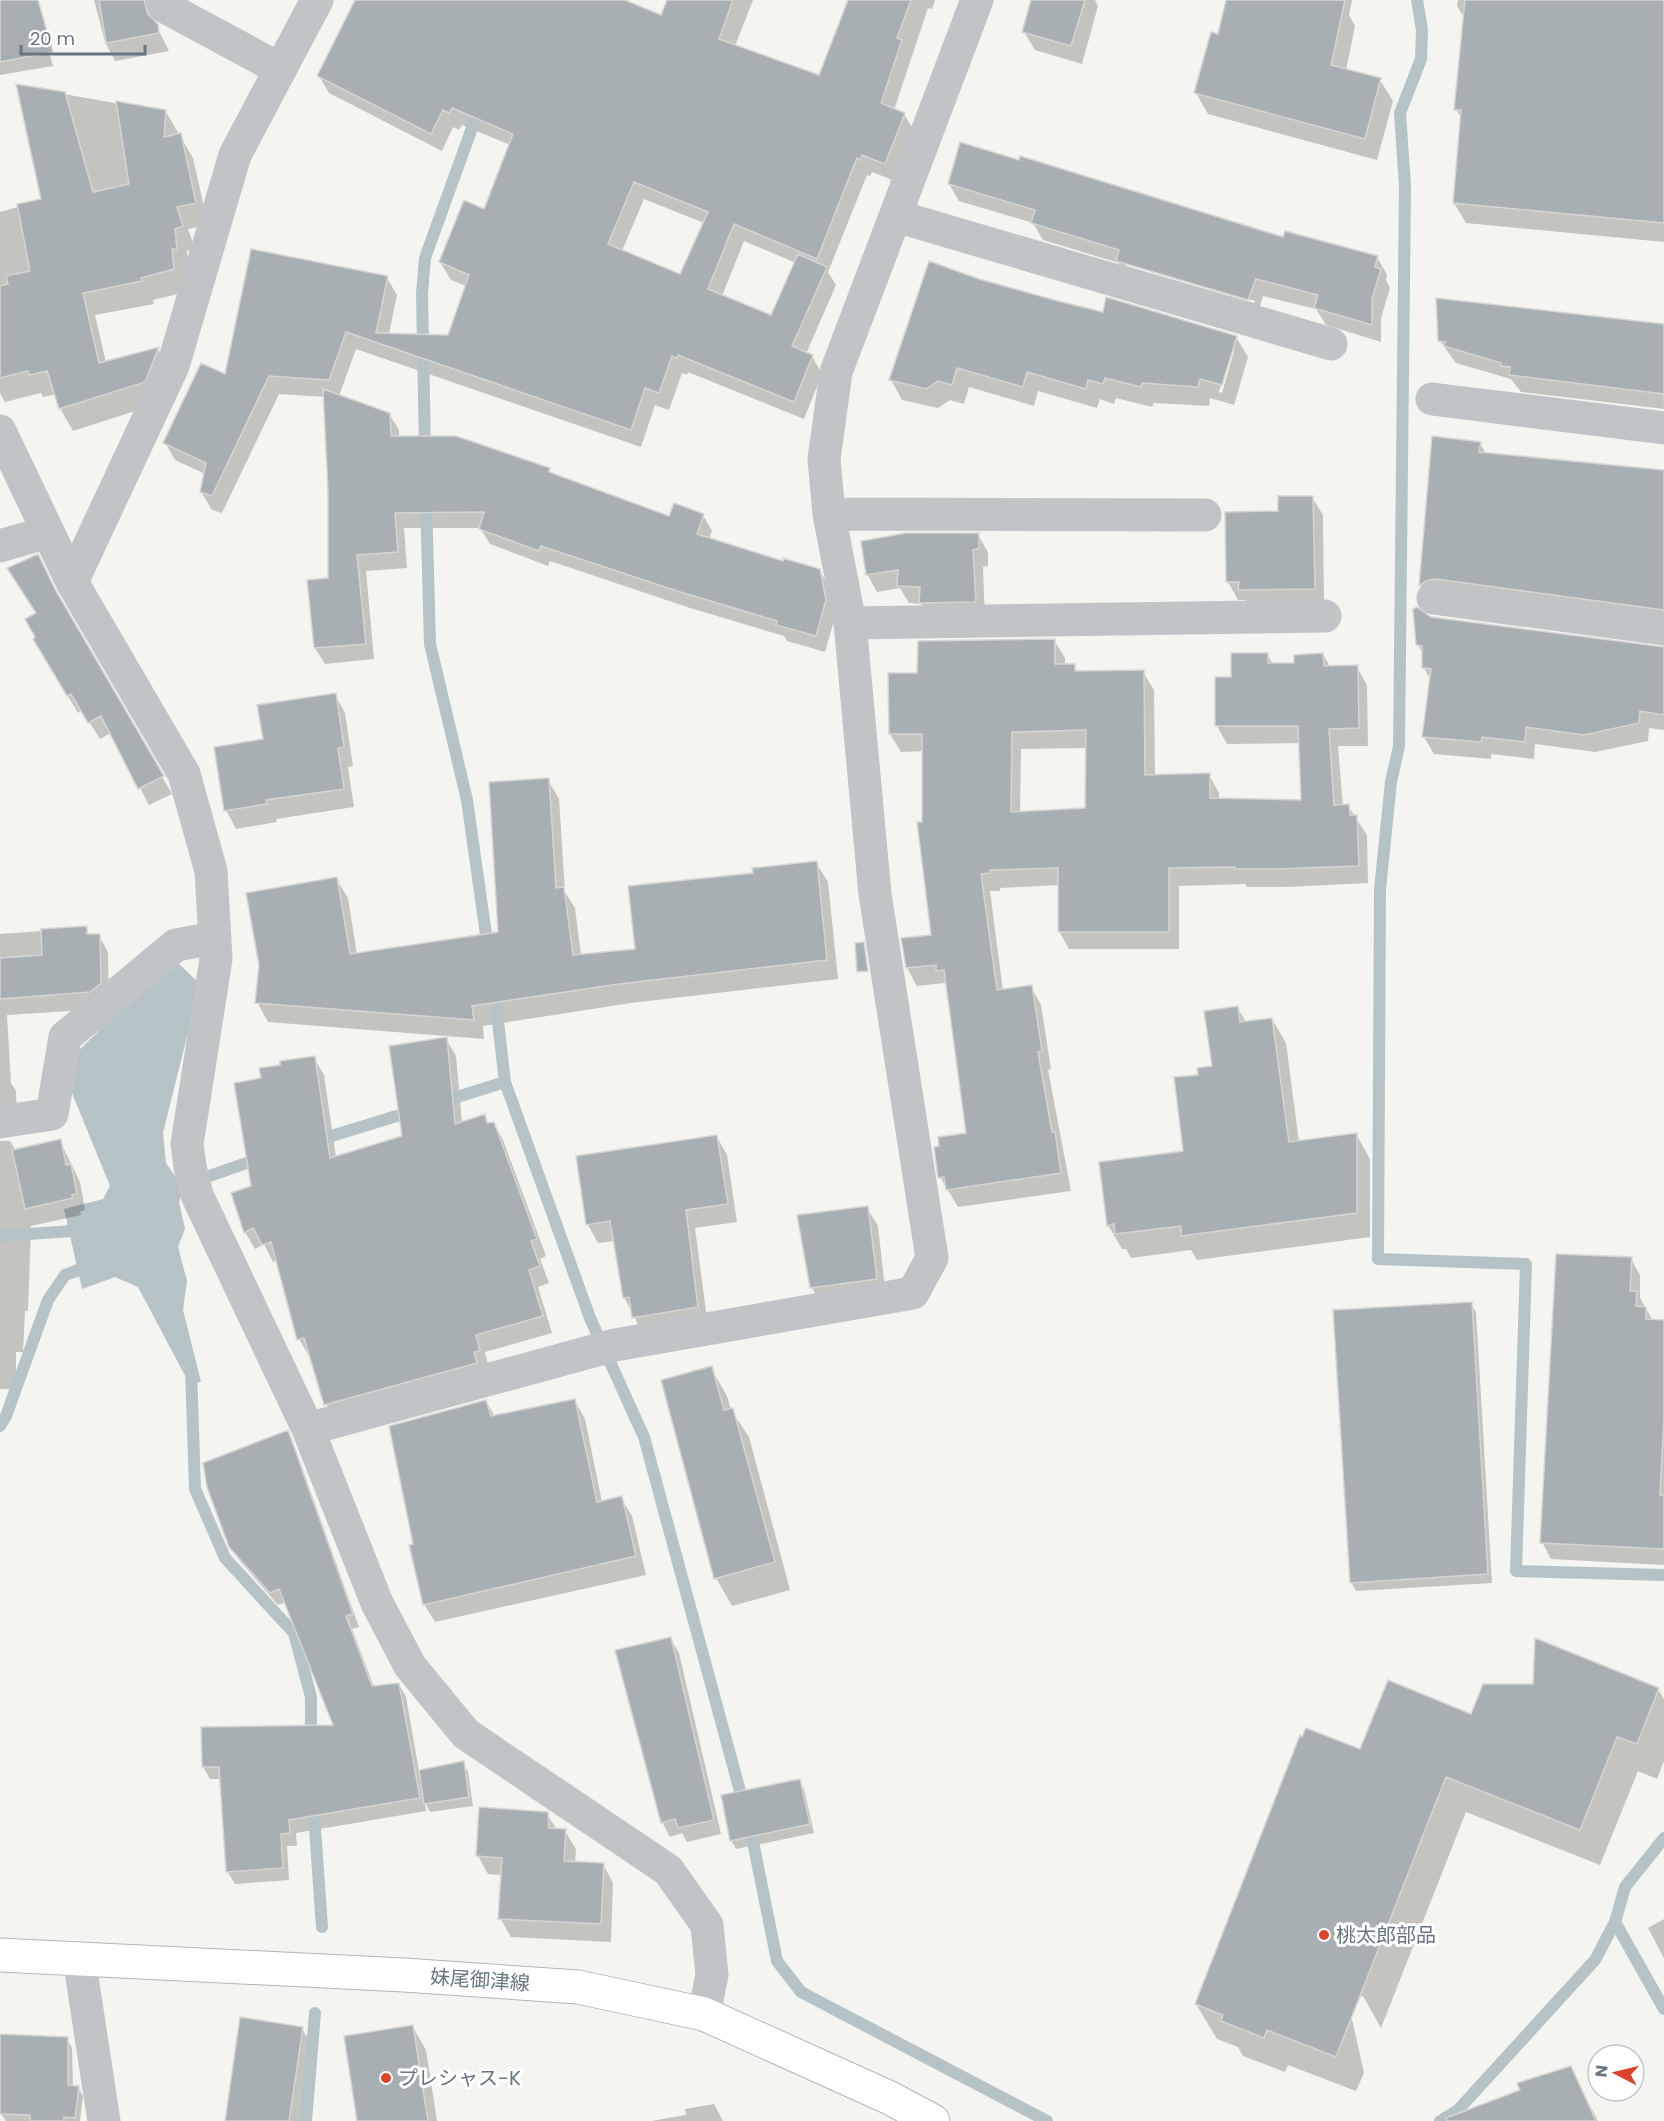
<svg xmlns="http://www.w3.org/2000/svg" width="1664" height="2121" viewBox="0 0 1664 2121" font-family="Poppins,'Noto Sans JP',sans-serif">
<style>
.water{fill:#b6c3c6}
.shadow{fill:#0003;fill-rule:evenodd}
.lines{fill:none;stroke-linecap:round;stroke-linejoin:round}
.stream{stroke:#b6c3c6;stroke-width:12}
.building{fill:#a7afb3;stroke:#d6d5d3;stroke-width:1.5;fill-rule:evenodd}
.major-casing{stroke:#b1b6b9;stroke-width:35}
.minor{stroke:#c0c4c7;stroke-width:33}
.major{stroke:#fff;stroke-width:33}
.poi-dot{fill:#db442a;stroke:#fff;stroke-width:2}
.labels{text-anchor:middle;stroke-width:6;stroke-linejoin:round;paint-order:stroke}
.poi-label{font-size:20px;fill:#657680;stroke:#fff;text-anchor:start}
.street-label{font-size:20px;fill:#657680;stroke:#fff}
</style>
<rect width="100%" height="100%" fill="#f4f4f1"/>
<path class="water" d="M169,963h9l22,21 -37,149 3,30 17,25 -4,14 6,27 -7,18 9,34 -4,29 18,72 -12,1 -51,-96 -23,-10 -33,12 -18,-80 39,-10 7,-13 -38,-93 6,-42z"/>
<path class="shadow" d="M0,0h35l18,66 -53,9z
M94,0h67l-8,16 1,5 15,30 -54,10 -10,-19z
M433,0h188l41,17 7,-17h84l-18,46 85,31 29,-77h86l-3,9 -4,-1 -34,102 10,4 11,18 -20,49 -23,-9 -2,4 -3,-1 -39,97 8,13 -30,69 6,2 10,18 -18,45 -116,-47 -1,3 -5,-2 -13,37 -14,-5 -14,42 -285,-98 -17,47 50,18 10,16v7l150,32 3,6 118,43 33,-3 9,16 -3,8 75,24 35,7 10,16 6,31 -10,35 -38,-11 -3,-5 -97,-29 -137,-46 -2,5 -58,-22 -10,-16h-76l3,40 -41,3 8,88 -49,5 -10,-16 -6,-67 20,-2v-88l-4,-94 -46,-3 -57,119 -10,-3 -11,-18 4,-18 -30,-14 -10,-18 61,-66 161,-98 10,17 -8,39 60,3 17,-51 -15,-6 -11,-18 45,-51 25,-66 -48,-20 -3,5 -6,-3 -11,24 -113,-58 -10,-17zM644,199l60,24 -23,52 -59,-24zM744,241l52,22 -24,54 -50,-21z
M1033,0h62l3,6 -16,58 -47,-14 -11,-18z
M1227,0h125l-3,15 6,11 -9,44 34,10 13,21 -16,59 -169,-46 -12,-21 23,-57z
M1458,0h206v242l-198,-19 -12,-20 8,-83 -6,-11 9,-90 -8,-13z
M18,86l148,26 27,46 15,67 -20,4 7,20 -8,2 2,20 -3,21 -33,8 1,4 -59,11 11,48 52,-14 13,22 -14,33 -84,27 -13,-23 -4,-14 -13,3 -2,-4 -36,9 -5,-9v-181l43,-12z
M949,184l335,55 93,18 10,18 -1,5 4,8 -9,30v24l-55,-17 -10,-16 -53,-13 -6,20 -130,-38 -8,-15 -76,-23 -10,-17 -74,-22zM1126,263l129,38 -1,2 -128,-37z
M978,280l126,33 132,24 12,20 -14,48 -24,-7 -1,8 -55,-3 -2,4 -36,-9 -2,6 -14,-5 -3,9 -59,-17 -4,15 -65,-19 -5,17 -14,-4 -12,8 -36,-8 -11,-20zM1231,351h3l-12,42 -3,-1z
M1662,323l2,86 -143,-17 -10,-13 -55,-16 -16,-22 222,-16z
M1433,438l47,5 6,11 178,18v154l-233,-24 -10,-17z
M1312,497l11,18 1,91 -74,1 -4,-7h-8l-10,-18 51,-70z
M978,535l10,17v14l-5,1 2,53h-54l-10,-16 -12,-1 -9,-15 -23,4 -10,-18z
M65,609l107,185 -23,11 -38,-72 -11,6 -18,-29 -4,3 -44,-74z
M1430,618l234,31v81l-15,-2 -1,13 -53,11 -60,-8 -1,15 -43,-5v5l-57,-5 -10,-17 7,-56 -7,-13 -1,-14 -5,-9z
M1054,640l11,18v8h9l4,7 65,-1 11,18 1,86 54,-1 10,18v7l84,1 -3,-58 -73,1 -10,-18 15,-48 35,-24 6,10h23l27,-10 7,13h27l10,18 1,61h-30l5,60h5l19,29 1,48 -81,4h-40l-2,-3 -66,2v63h-110l-10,-18v-46l-59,3v3h-10l13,100 28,-4 10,18 10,64 -3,1 23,121 -113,16 -18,-30 28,-42 -20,-147 -3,-5 -28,3 -10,-18 26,-32 -9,-112 -1,-73 -22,1 -11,-18 28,-59zM1087,748l-1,62 -66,3 1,-64z
M335,695l10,18 8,53 -5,1 6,40 -78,12 1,3 -41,7 -10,-19 38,-70z
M548,780l11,19 6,93 10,16 6,47 56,-4 117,-76 62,-12 12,19 10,97 -207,24 -148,23 1,13 -216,-17 -11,-20 79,-123 12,19 9,57 143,-22z
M86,928l4,8h9l9,16 1,48 -9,9 -93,6 4,68 5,8 1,27 -17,6v-190z
M1237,1007l9,15 26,-3 14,24 13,99 57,-8 14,25v78l-173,23 -6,-10 -60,8 -5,-9h-4l-14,-24 76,-73 16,-76 14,-9z
M446,1039l10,17 6,67 22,-7 5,8 5,-1 9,17 43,116 -6,3 9,24 -11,4 14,46 -67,19 4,16 -153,53 -10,-17 -15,-48h-2l-10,-17 -21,-79 -5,2 -9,-18 -9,5 -10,-17 8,-45 10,-107 19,-14 32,-8 10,17 12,82 67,-20z
M717,1137l10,18 10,67 -42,6 13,98 -64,10 -20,-39 -9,-56 -17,2 -10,-18z
M0,1141h10l6,10 44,-10 20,41 5,28 -5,2 1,3 -50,11 -3,85h-3l-2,41h-7v37h-16z
M867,1208l11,18 8,72 -64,8 -10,-18 -2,-17z
M1631,1259l9,16v23l13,23 11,1v243l-113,-6 -9,-17z
M1471,1304l5,8 16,271 -136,8 -5,-9z
M711,1368l16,28 4,14 18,27 41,153 -58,16 -16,-28z
M486,1401l9,16 80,-16 10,18 17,83 19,-4 11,18 14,59 -211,47 -11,-18 -9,-59z
M287,1432l7,13 65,182 -7,2 22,58 25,-3 7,13 13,74 44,-8 5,9 5,34 -43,6 -5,-10 1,9 -130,22 1,13h-10l2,34 -54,4 -8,-13 -5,-92h-12l-7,-12 132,-41 -49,-124 -8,3 -39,-45 -8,-14z
M670,1638l9,15 42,181 -34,8 -5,-9 -12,4 -8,-15z
M1658,1689l6,10v62l-7,18 -19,-8 -38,94 -134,-53 -85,216 -18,-32 -15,5 16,72 -8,18 -68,-26 -3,7 -42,-16 -5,-9 -21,-8 -21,-35 165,-253 111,-35z
M799,1781l5,8 10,44 -78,16 -5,-9z
M547,1814l10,16 8,1 11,18 -1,14 28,1 10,19 -2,59 -100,-5 -11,-19 2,-43 -14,-1 -10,-18z
M1664,1919v39l-16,-30z
M413,2027l13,23 11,71h-79z
M302,2028l13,24 -10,69h-78z
M0,2037l67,2 5,9 1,39h5l5,9 -3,25h-74l-5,-7z
M1570,2067l28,54h-114l38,-30 -3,-7z
M714,2104l9,17h-72l35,-6 -1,-6z"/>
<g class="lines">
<path class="stream" d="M1417,0l5,30 -1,29 -21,54 5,73 -6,560 -8,36 -11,107 -2,370 148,5 -10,307 148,4
M425,451l-3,-158 3,-35 56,-155
M426,498l4,146 37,156 21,149
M505,1082l85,236 54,119 100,369
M438,1103l67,-21 -11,-95
M312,1142l101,-31
M195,1181l66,-23
M0,1236l72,-5 10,-4
M191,1368l4,121 30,69 69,75 17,64v44
M0,1426l6,-10 42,-116 17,-25 27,-10
M313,1800l9,127
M749,1822l28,139 24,31 246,129
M1615,1922l49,87
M306,2121l9,-108
M1440,2121l18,-11 137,-150 20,-38 10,-35 39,-49"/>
</g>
<path class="building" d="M0,0h38l15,52 -53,10z
M99,0h45l4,14 10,10 1,9 -53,10z
M355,0h270l36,15 6,-15h66l-14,39 100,36 29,-75h63l-14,38 5,2 -21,63 24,10 -20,51 -23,-9 -2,5 -3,-2 -40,101 -83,-35 -26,65 63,26 27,-61 29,13 -35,79 21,9 -19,47 -116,-47 -1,3 -5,-2 -13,37 -14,-5 -14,42 -285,-98 -17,48 -60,-4 -57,120 -12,-4 6,-29 -43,-20 38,-80 24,11 26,-125 137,27 -12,57 72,2 21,-60 -30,-13 25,-62 20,9 29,-75 -61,-26 -3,5 -6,-3 -12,24 -114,-58zM634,182l74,30 -28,62 -72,-30z
M1031,0h54l-14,46 -49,-14z
M1226,0h119l-14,65 50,13 -16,61 -171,-46 17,-61 7,2z
M1465,0h199v223l-211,-20 8,-93h-7z
M16,84l49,8 28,100 36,-8 -13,-83 50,9 -2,27 17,-4 15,70 -19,4 6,19 -8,3 2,20h-5l2,20 -33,9 1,3 -59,12 16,70 60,-16 -14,35 -86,27 -12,-38 -18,4 -1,-4 -28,7v-92l8,-2 -2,-8 24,-5 -13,-67 24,-5z
M960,142l59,18 1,-4 263,81 2,-6 93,25 -3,11 6,2 -9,30v26l-58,-17 4,-13 -62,-16 -8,21 -132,-39 3,-11 -88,-27 4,-13 -87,-26z
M929,261l50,18 79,22 45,11 3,-15 131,39 -15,49 -22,-6 -2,8 -56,-4 -1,4 -36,-9 -2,6 -15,-4 -2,9 -59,-17 -4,15 -66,-19 -5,17 -14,-4 -12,8 -37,-9z
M1436,298l228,26v70l-155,-19 1,-8 -9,-1v-3l-57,-17 1,-4 -7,-1z
M323,389l67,24 1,23h65l94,32 -1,4 120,44 5,-13 30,11 -7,20 86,27v-3l37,11 6,31 -10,36 -40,-11 1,-4 -100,-30 -136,-45 -2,5 -60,-22 5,-17 -89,1 3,39 -41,3 9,89 -52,4 -7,-68 21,-2v-87z
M1432,436l49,6 -2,10 185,18v140l-228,-31 -10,2 -7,5z
M1278,496h35l2,93 -77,1 1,-8h-13l-1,-70 53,-1z
M906,533h73v15l-6,2 3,52 -57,1 1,-16 -23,-1 1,-16 -32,5 -5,-34z
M38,554l18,37 108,185 -26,13 -37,-73 -13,7 -17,-29 -4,2 -34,-57 2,-2 -10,-18 11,-6 -29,-45z
M1417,607l14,10 233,30v68l-24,-4 -1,12 -55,12 -58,-8 -1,15 -43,-5 -1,5 -59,-5 9,-68 -9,-1v-22l-6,-1 -3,-36z
M1055,639v25h20v7l69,-1 1,105 65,-2v25l91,2 -3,-74h-83v-49h16v-24h37v10h26v-8l29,-2 1,13 34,-1 1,63 -30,1 5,76 15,-1 1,11h7l2,51 -83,3h-41v-2l-66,1v64h-111v-64l-68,2v3l-9,1 16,116 35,-5 10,66 -4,1 14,80h3l6,41 -115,17 -2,-13 -6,1 -4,-31 5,-1 -1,-9 28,-4 -22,-163 -8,1v-6l-30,3 -5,-30 30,-3 -14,-113h5v-88h-33l-1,-61h29l1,-32zM1086,730l-1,78 -74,4 1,-80z
M336,693l8,54 -6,1 6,41 -78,11 1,4 -43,7 -10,-64 49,-8 -6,-34z
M549,778l7,110 8,-1 9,68 62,-6 -7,-63 125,-13 -1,-5 65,-7 10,99 -208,24 -147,22 2,14 -219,-17 4,-38 -13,-72 91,-16 13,77 148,-22 -9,-150z
M87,926v8h13l1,49 -11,9 -90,7v-41l42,-3 -1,-26z
M864,942l4,29 -11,1 -2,-29z
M1238,1006l2,16 32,-4 17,124 68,-9v80l-176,23v-10l-66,8 -1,-10 -7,2 -8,-64 84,-11 -9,-74 24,-2 -1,-7 15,-2 -8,-55z
M447,1037l8,87 30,-10 2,9 7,-1 43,117 -6,2 9,25 -11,4 14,46 -67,19 4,16 -6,1 3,11 -153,42 -20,-67 -7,2 -26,-98 -9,3 -9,-17 -9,5 -13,-40 20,-7 -17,-103 27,-5 -2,-10 21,-3v-4l35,-5 15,102 72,-22 -13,-90z
M717,1135l11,69 -42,6 12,97 -66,11 -3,-21 -6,1 -13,-77 -24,4 -10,-69z
M61,1139l5,26 5,-1 6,30 -5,1 1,3 -48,11 -13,-59z
M868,1206l9,73 -67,9 -13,-73z
M1556,1254l76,3 -2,34h7l-1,15 10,1v12l18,1v99l-4,76h4v54l-124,-6z
M1472,1302l16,272 -138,9 -17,-273z
M712,1366l12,44 9,-2 42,154 -61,17 -53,-199z
M575,1399l22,103 25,-6 14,60 -213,49 -14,-60 4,-1 -24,-118 97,-26 5,16z
M288,1430l65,184 -7,2 26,70 27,-3 21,115 -131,22 1,13 -9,1 2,34 -57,4 -7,-105h-17l-1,-40 132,-2 -54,-136 -9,4 -41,-46 -22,-60 -4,-24z
M671,1637l43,183 -36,8 -3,-9 -14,4 -46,-173z
M1535,1638l124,50 -22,56 -20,-7 -37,93 -134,-53 -110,280 -69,-27 -3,8 -43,-17 2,-6 -28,-11 105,-269 2,2 4,-9 54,21 28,-69 83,34 12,-30h50z
M464,1761l5,36 -45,7 -5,-34z
M800,1779l10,45 -80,17 -9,-46z
M479,1807l69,5 1,16 17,1 -2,32 40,2 -3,61 -103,-5 4,-61 -26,-2z
M240,2017l63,10 -14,94h-64z
M413,2025l15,96h-71l-13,-85z
M0,2034l68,3v48l11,1 -4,32 -11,-1v4h-34v-6l-30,-1z
M1571,2066l25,55h-149l-1,-3 74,-28 -3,-7z"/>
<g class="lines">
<defs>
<path id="major" d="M0,1955l404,20 174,12 126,27 186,84 43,23"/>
</defs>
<use href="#major" class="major-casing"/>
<path class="minor" d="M162,0l3,7 115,62
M896,216l435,128
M1432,399l232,29
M0,431l72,151 112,192 27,97 5,88 -29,185 3,23 7,28 111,234 69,174 33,63 56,68 202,136 39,55 5,50 -8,39
M829,514l-5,-55 12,-87 141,-372
M0,546l48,-14
M72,582l101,-216 62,-211 82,-155
M1433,598l231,31
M850,623l475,-7
M0,1122l52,-8 13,-77 111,-92 39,-7
M308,1429l307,-84 298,-52 19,-35 -57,-364 -25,-271 -21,-109 376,1
M79,1958l25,163"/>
<use href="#major" class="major"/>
</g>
<g class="poi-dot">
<circle cx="1324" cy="1935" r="6"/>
<circle cx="386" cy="2078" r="6"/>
</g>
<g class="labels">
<g class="poi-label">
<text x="1336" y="1942">桃太郎部品</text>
<text x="398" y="2085">プレシャス-K</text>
</g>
<g class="street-label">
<text transform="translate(480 1980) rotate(4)" y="7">妹尾御津線</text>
</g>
</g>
<g transform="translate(1616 2073) rotate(277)"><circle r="28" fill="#ffffff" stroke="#c1c8cc" stroke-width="1.5"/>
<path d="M0-4.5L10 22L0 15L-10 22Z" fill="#db442a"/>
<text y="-9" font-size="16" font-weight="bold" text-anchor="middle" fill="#657680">N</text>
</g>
<path d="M21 45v9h124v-9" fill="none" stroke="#657680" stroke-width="3"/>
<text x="30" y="45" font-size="18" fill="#657680" stroke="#ffffff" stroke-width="4.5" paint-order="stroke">20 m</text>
</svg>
